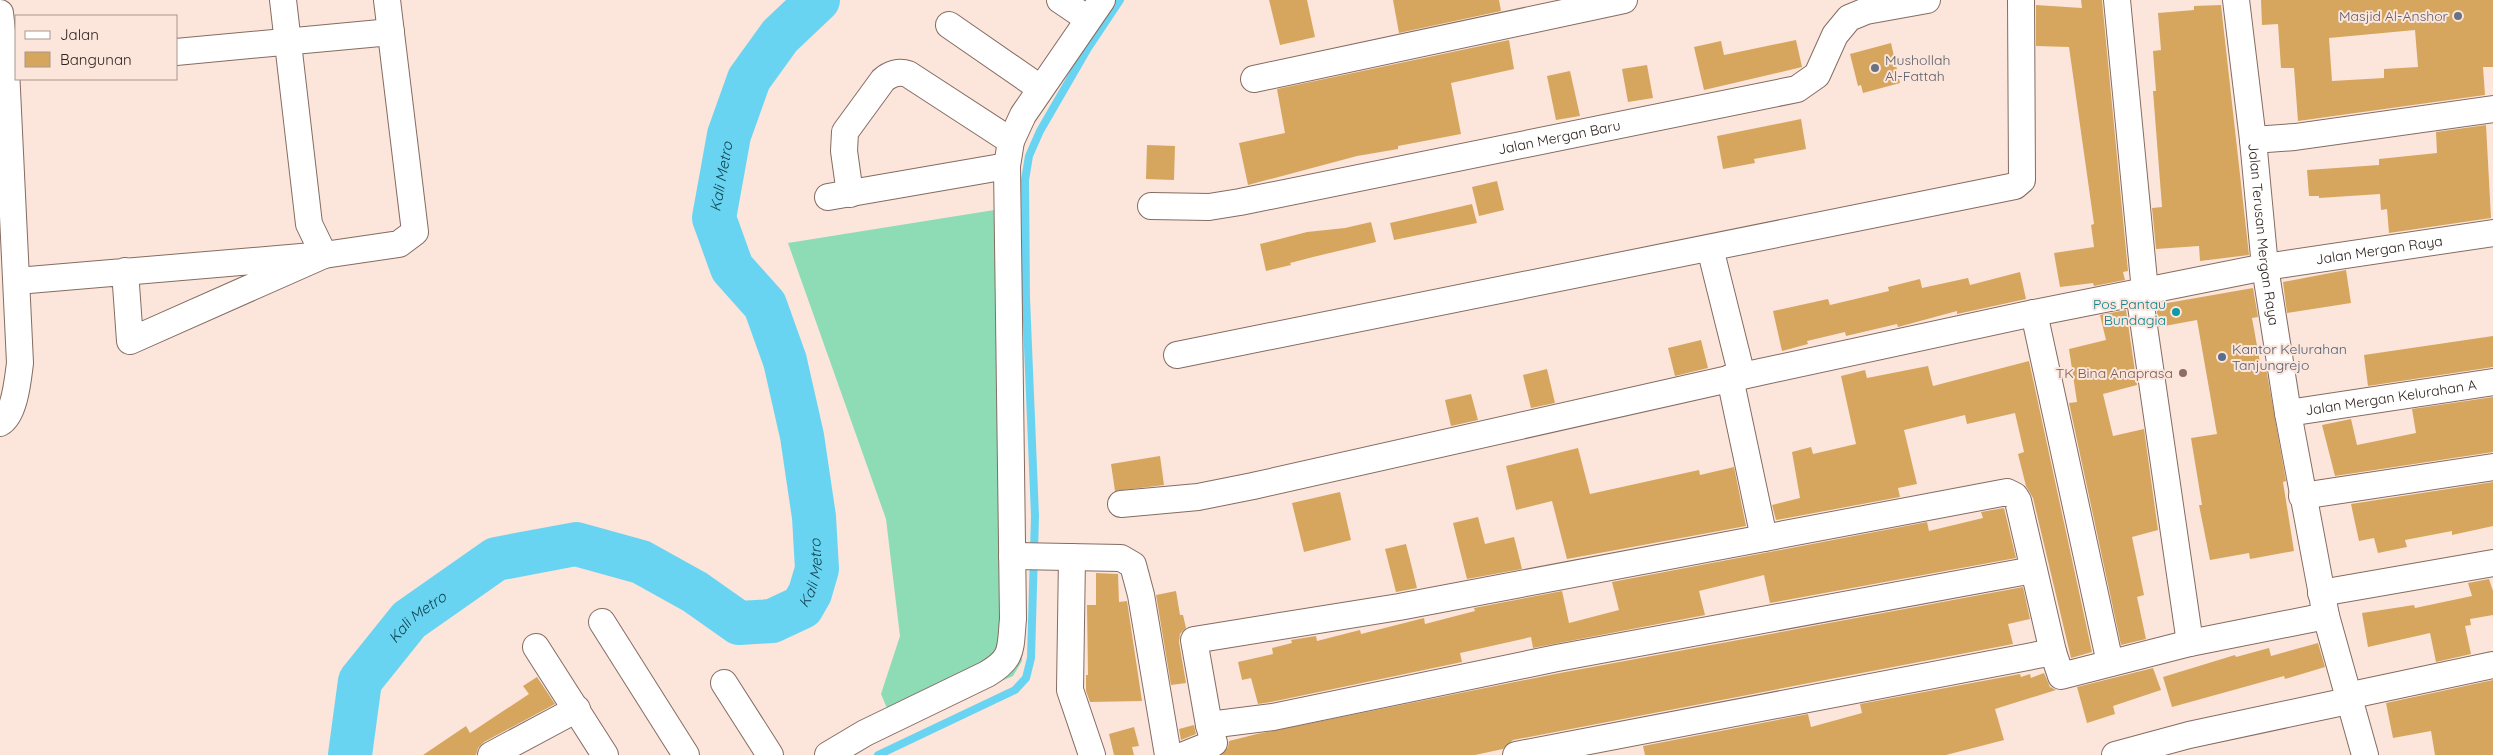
<svg xmlns="http://www.w3.org/2000/svg" width="2493" height="755" viewBox="0 0 2493 755" font-family="Quicksand,sans-serif">
<style>
.grass{fill:#8ddcb6}
.lines{fill:none;stroke-linecap:round;stroke-linejoin:round}
.stream{stroke:#69d4f1;stroke-width:8}
.river{stroke:#69d4f1;stroke-width:44}
.building{fill:#d7a65e;fill-rule:evenodd}
.street-casing{stroke:#856c62;stroke-width:28}
.street{stroke:#fff;stroke-width:26}
.worship-dot{fill:#6b7280;stroke:#fce5db;stroke-width:2}
.culture-dot{fill:#0f9aa8;stroke:#fce5db;stroke-width:2}
.service-dot{fill:#5c6f8a;stroke:#fce5db;stroke-width:2}
.education-dot{fill:#8d6e63;stroke:#fce5db;stroke-width:2}
.labels{text-anchor:middle;stroke-width:4;stroke-linejoin:round;paint-order:stroke}
.worship-label{font-size:14px;fill:#5b616d;stroke:#fce5db;text-anchor:end}
.street-label{font-size:14px;fill:#2c221e;stroke:#fce5db}
.culture-label{font-size:14px;fill:#0d838f;stroke:#fce5db;text-anchor:end}
.service-label{font-size:14px;fill:#4e5e75;stroke:#fce5db;text-anchor:start}
.education-label{font-size:14px;fill:#785e54;stroke:#fce5db;text-anchor:end}
.water-label{font-size:15px;font-style:italic;fill:#0c3e4a;stroke:#fce5db}
</style>
<rect width="100%" height="100%" fill="#fce5db"/>
<path class="grass" d="M1013,207l9,349v105l-9,15 -118,51 -14,-33 19,-58 -14,-117 -98,-276z"/>
<g class="lines">
<path class="stream" d="M878,755l137,-65 11,-12 5,-20 4,-142 -9,-218 -1,-118 4,-24 11,-25 48,-83 32,-48"/>
<path class="river" id="s1" d="M350,755l10,-74 49,-61 87,-61 80,-15 65,18 54,30 44,31 33,-2 30,-14 8,-14 7,-24 -3,-52 -12,-81 -17,-75 -20,-56 -33,-37 -18,-50 15,-83 20,-56 31,-43 38,-36"/>
</g>
<path class="building" d="M1269,0h38l8,37 -35,8z
M1393,0h106l2,11 -102,22z
M2081,0h21l26,271 -5,1 2,8 -31,6 -1,-3 -33,4 -6,-34 40,-6 -3,-22 3,-1 -25,-177 -33,-1v-41l46,3z
M2261,0h232v67h-10l2,28 -187,26 -4,-53h-13l-3,-44 -16,1zM2415,30l3,37 -34,2v9l-52,3 -3,-43z
M2221,5l28,250 -49,6 -1,-15 -43,3 -4,-41 10,-1 -9,-116h3l-3,-40 8,-1 -3,-37 36,-3v-4z
M1509,40l5,29 -63,14 10,51 -63,12v3l-41,7 -109,29 -9,-42 46,-10 -8,-44z
M1796,40l6,27 -98,23 -10,-43 27,-6 3,14z
M1891,43l9,40 -37,10 -2,-8 -3,1 -8,-32z
M1647,65l6,33 -25,4 -6,-33z
M1570,71l10,45 -24,4 -9,-44z
M1801,119l5,30 -52,10 1,4 -32,6 -6,-33z
M2486,125l5,93 -102,15 -2,-24 -6,1 -1,-16 -61,4v-2h-10l-2,-26 72,-5v-6l58,-6 -1,-21z
M1147,145l28,1 -1,34 -28,-1z
M1497,181l7,29 -25,6 -7,-29z
M1472,204l5,19 -83,17 -4,-17z
M1371,222l5,20 -63,15 -23,6 1,2 -25,6 -6,-27 47,-12 38,-4z
M2346,270l5,33 -64,10 -4,-31z
M2020,272l6,27 -69,15v-3l-59,16 -1,-3 -51,12 -1,-4 -38,9 1,3 -26,7 -9,-40 55,-12 2,6 59,-14 -1,-4 32,-8 2,9 46,-10 2,7z
M2253,288l5,29 -6,1 9,50h5l20,113 -3,1 11,69 -44,8 -1,-6 -39,7 -11,-55h3l-11,-67 26,-4 -20,-114 -38,7 -3,-22z
M2126,310l11,75 -34,9 10,42 31,-7 14,101 -26,7 12,58 -7,2 9,42 -25,6 -52,-242 8,-1 -8,-53 37,-9 -6,-25z
M2493,336v31l-125,19 -4,-31z
M1701,340l7,28 -33,8 -7,-28z
M2029,361l63,291 -21,6 -38,-160 -7,-12 -8,-32 6,-2 -9,-39 -48,11 -2,-9 -61,15 13,54 -19,4 2,9 -124,23 -4,-15 28,-7 -8,-46 19,-5 2,7 43,-10 -15,-68 24,-6 2,8 61,-12 5,20z
M1547,369l8,34 -24,5 -8,-33z
M1471,394l7,26 -27,6 -6,-26z
M2493,397v55l-158,24 -13,-51 29,-6 6,26 59,-12 -4,-24z
M1578,448l12,46 109,-24 1,5 34,-8 12,59 -179,33 -15,-58 -36,9 -10,-44z
M1160,456l4,29 -49,6 -4,-27z
M2493,482v44l-41,9v-4l-47,9 2,7 -29,6 -4,-15 -15,3 -8,-37z
M1340,492l11,48 -47,12 -12,-49z
M2004,508l12,50 -246,45 -6,-28 -65,16 6,24 -172,33 -2,-11 -71,16 2,9 -191,40 -13,2 -7,-26 -9,2 -4,-18 35,-8 -1,-6 20,-5 -1,-3 25,-4 1,5 43,-11 1,4 63,-16 1,6 50,-13 -1,-3 88,-17 7,32 50,-13 -7,-28 315,-60 2,9 54,-13 -2,-6z
M1478,517l7,27 29,-7 8,32 -55,10 -14,-56z
M1406,544l11,44 -21,4 -11,-43z
M1096,573l22,1 1,28 8,-1 15,100 -52,1 -4,-11v-16h2l-1,-70h9z
M2489,579l4,12v24l-23,4 1,6 -6,1 6,28 -35,8 -6,-29 -62,14 -6,-34 52,-8 1,3 57,-12 -4,-13z
M2023,587l7,32 -22,5 5,20 -500,96 -10,9 -28,6h-253l6,-8 1,-6 28,-7 303,-61z
M1176,591l4,24h3l3,13 -6,6 -1,8 7,41 -15,2 -15,-90z
M2318,643l7,24 -40,12 -1,-3 -112,31 -9,-30 72,-22 1,2 33,-9 2,8z
M2153,668l8,22 -48,16 2,8 -28,9 -10,-36z
M2044,673l6,14 6,3 -61,19 9,31 -58,15h-301l-2,-9 165,-32 3,13 51,-14 -2,-9 160,-30 1,3 9,-3 1,4z
M537,677l18,27 -71,38 -6,6 -2,7h-53l43,-29 4,7 59,-39 -6,-8z
M2493,680v75h-58l-4,-24 -38,7 -7,-35z
M1194,725l2,9 -15,6 -2,-11z
M1134,727l5,19 -7,1 2,8h-20l-5,-21z"/>
<g class="lines">
<defs>
<g id="street">
<path d="M283,0l26,224 15,31 75,-11 16,-12 -28,-232"/>
<path d="M1060,0l28,19"/>
<path id="s2" d="M2117,0l28,291 120,-24 228,-34"/>
<path id="s3" d="M2236,0l17,140 12,127 23,146 38,203 39,139"/>
<path d="M0,13l6,56 14,294c-2,15 -5,52 -20,60"/>
<path d="M949,25l91,63"/>
<path d="M176,52l215,-20"/>
<path d="M1254,79l370,-79"/>
<path d="M2253,140l42,-3 198,-28"/>
<path d="M850,194l-6,-43 1,-19 38,-52c7,-6 16,-9 25,-6l103,67"/>
<path d="M828,197l179,-31"/>
<path id="s4" d="M1151,206l58,1 31,-5 557,-113 20,-14 18,-40 14,-17 17,-7 61,-11"/>
<path d="M1710,248l32,128"/>
<path d="M17,281l307,-26 -194,86 -5,-70"/>
<path d="M2139,292l51,351"/>
<path d="M2034,313l76,350"/>
<path d="M1177,355l838,-169 7,-6 -1,-180"/>
<path d="M1730,378l34,160"/>
<path id="s5" d="M2288,413l205,-31"/>
<path d="M2302,496l191,-29"/>
<path d="M1121,504l77,-7 55,-11 489,-110 292,-63 111,-22"/>
<path d="M1012,556l109,2 12,7 8,30 27,160"/>
<path d="M1072,557l-2,133 22,65"/>
<path d="M2321,593l172,-30"/>
<path d="M602,622l84,133"/>
<path d="M536,647l69,108"/>
<path d="M724,683l46,72"/>
<path d="M2347,696l146,-31"/>
<path d="M1209,725l64,-8 284,-59 476,-88"/>
<path d="M491,755l86,-46"/>
<path d="M828,755l37,-22 122,-59c27,-16 23,-25 26,-55l-6,-453 4,-25 12,-26 79,-115"/>
<path d="M1184,755l30,-12 -5,-18 -15,-85 205,-33 608,-115 8,4 3,5 35,151 8,24 129,-33 136,-27"/>
<path d="M1516,755l537,-103"/>
<path d="M2115,755l74,-20 159,-34"/>
</g>
</defs>
<use href="#street" class="street-casing"/>
<use href="#street" class="street"/>
</g>
<g class="worship-dot">
<circle cx="2458" cy="16" r="5"/>
<circle cx="1875" cy="68" r="5"/>
</g>
<circle class="culture-dot" cx="2176" cy="312" r="5"/>
<circle class="service-dot" cx="2222" cy="357" r="5"/>
<circle class="education-dot" cx="2183" cy="373" r="5"/>
<g class="labels">
<g class="worship-label">
<text x="2448" y="21">Masjid Al-Anshor</text>
<text x="1885" y="65" text-anchor="start">Mushollah<tspan x="1885" dy="16">Al-Fattah</tspan></text>
</g>
<g class="street-label">
<text dy="5" stroke="none"><textPath href="#s4" startOffset="415">Jalan Mergan Baru</textPath></text>
<text dy="5" stroke="none"><textPath href="#s3" startOffset="236">Jalan Terusan Mergan Raya</textPath></text>
<text dy="5" stroke="none"><textPath href="#s2" startOffset="530">Jalan Mergan Raya</textPath></text>
<text dy="5" stroke="none"><textPath href="#s5" startOffset="104">Jalan Mergan Kelurahan A</textPath></text>
</g>
<g class="culture-label">
<text x="2166" y="309">Pos Pantau<tspan x="2166" dy="16">Bundagia</tspan></text>
</g>
<g class="service-label">
<text x="2232" y="354">Kantor Kelurahan<tspan x="2232" dy="16">Tanjungrejo</tspan></text>
</g>
<g class="education-label">
<text x="2173" y="378">TK Bina Anaprasa</text>
</g>
<g class="water-label">
<text dy="5" stroke="none"><textPath href="#s1" startOffset="1046">Kali Metro</textPath></text>
<text dy="5" stroke="none"><textPath href="#s1" startOffset="626">Kali Metro</textPath></text>
<text dy="5" stroke="none"><textPath href="#s1" startOffset="161">Kali Metro</textPath></text>
</g>
</g>
<rect x="15" y="15" width="162" height="65" fill="#fce5db" stroke="#a9978f"/>
<rect x="25" y="31" width="25" height="8" fill="#ffffff" stroke="#a9978f"/>
<text x="60" y="40" font-size="15" fill="#2c221e">Jalan</text>
<rect x="25" y="52" width="25" height="15" fill="#d7a65e" stroke="#a9978f"/>
<text x="60" y="65" font-size="15" fill="#2c221e">Bangunan</text>
</svg>
